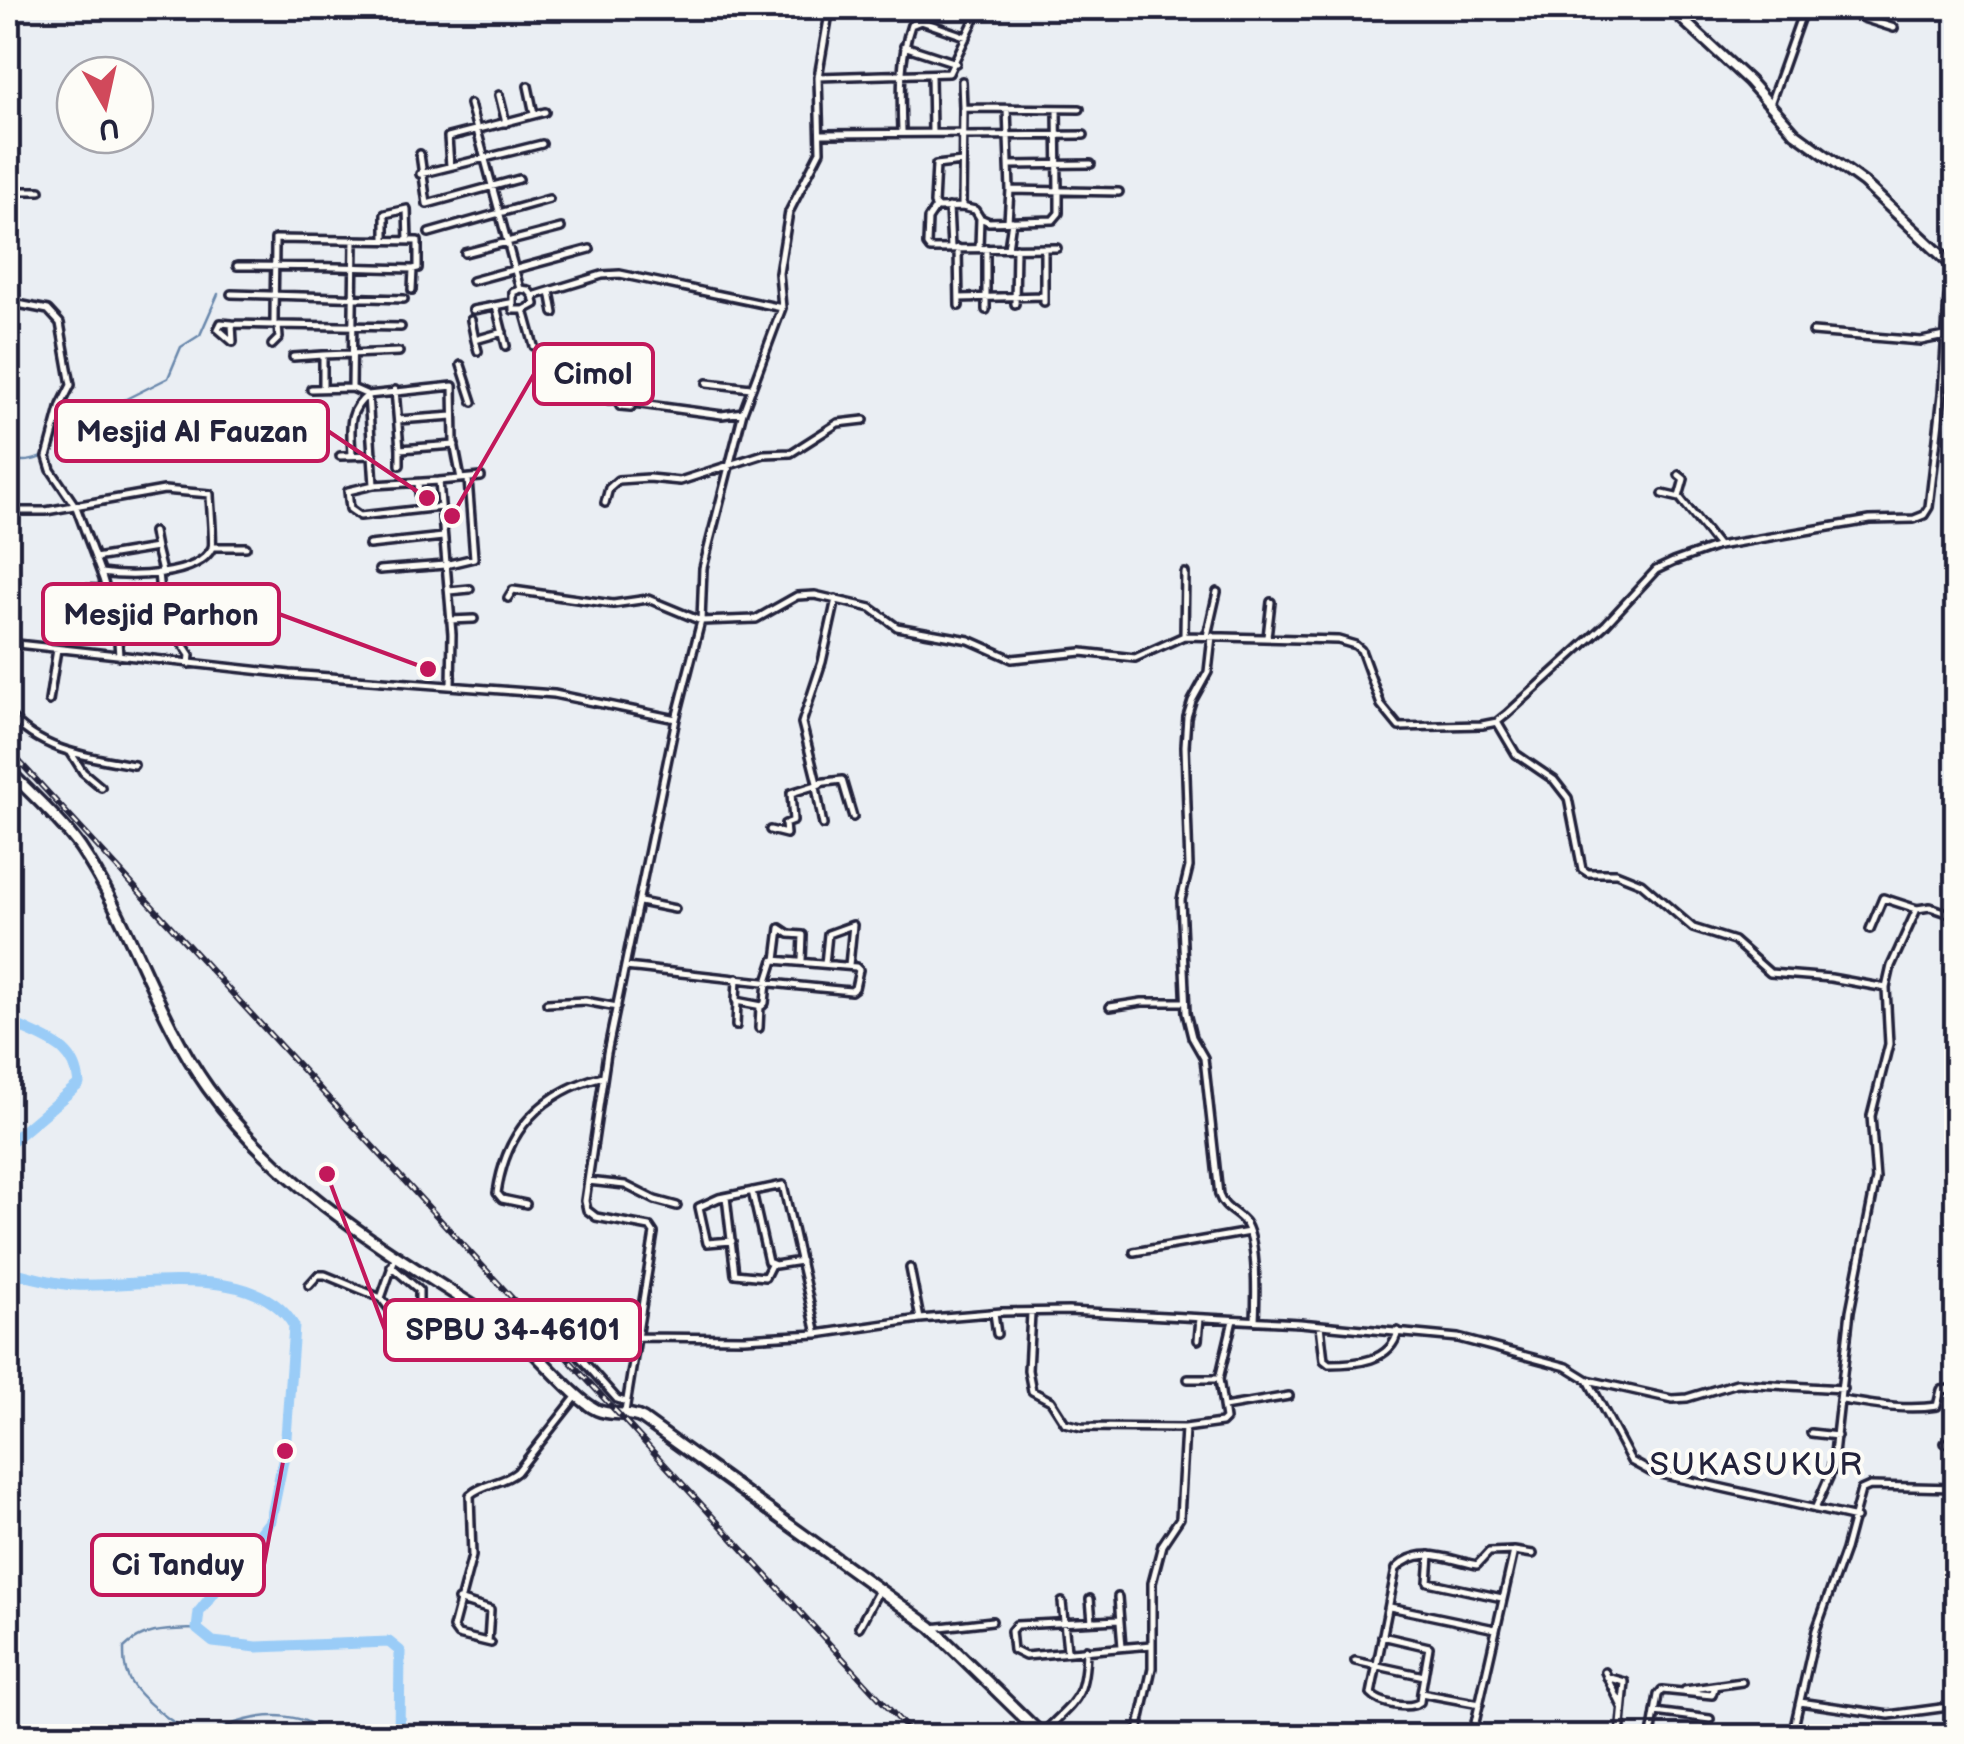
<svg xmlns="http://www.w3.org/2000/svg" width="1964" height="1744" viewBox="0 0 1964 1744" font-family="'Balsamiq Sans',sans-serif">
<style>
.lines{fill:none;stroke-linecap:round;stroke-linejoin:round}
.stream{stroke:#6a88ac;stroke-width:2.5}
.river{stroke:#9accf7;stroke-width:11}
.street-casing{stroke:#22223b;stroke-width:12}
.secondary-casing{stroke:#22223b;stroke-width:15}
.highway-casing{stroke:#22223b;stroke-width:16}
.street{stroke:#fdfcf7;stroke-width:5}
.secondary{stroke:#fdfcf7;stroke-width:8}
.highway{stroke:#fdfcf7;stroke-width:9}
.rail-casing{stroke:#22223b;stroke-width:6}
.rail{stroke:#fdfcf7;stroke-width:2.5;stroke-dasharray:8;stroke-linecap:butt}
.labels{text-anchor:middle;stroke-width:8;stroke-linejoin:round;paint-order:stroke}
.quarter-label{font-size:32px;letter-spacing:2.5px;fill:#22223b;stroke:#fdfcf7}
.leader{fill:none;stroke:#c2185b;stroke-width:4}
.callout-dot{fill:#c2185b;stroke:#fdfcf7;stroke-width:4}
.callout{fill:#fdfcf7;stroke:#c2185b;stroke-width:4}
.callout-label{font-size:30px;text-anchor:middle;font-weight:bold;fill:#22223b}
</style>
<rect width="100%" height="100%" fill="#eaeef3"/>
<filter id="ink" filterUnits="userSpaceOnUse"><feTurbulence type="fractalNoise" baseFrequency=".01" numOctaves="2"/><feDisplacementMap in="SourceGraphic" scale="20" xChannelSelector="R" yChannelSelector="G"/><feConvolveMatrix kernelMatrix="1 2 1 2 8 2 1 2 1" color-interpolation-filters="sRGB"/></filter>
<g filter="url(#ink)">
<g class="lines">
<path class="stream" d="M83,423l22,1 30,16 25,-1 19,7 17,-2
M8,459c18,4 27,2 44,-7l6,-15 18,-13 92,-46 13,-31 19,-12 18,-41
M197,1629c-26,1 -53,-1 -73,19 0,10 0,21 5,31 9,18 53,55 73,55 15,0 24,-8 37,-12 28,-9 68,-10 87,14"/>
<path class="river" d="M8,1017l6,7c31,16 62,21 65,60l-71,60
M8,1271c21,5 45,13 68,14 62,3 180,-25 218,41l-9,125 -14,69 -72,92 -2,17 16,13 44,5 132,-5 11,9 -1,85"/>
<defs>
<path id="street" d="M1856,8l7,10 31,10
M904,46l52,17
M931,75l1,57
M818,77l131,-4 28,-59
M962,81l1,27
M528,86l6,28
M499,95l7,28
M470,104l50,185 8,1 5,6 69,-21 18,-1 162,34
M1770,104l34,-96
M1007,109l3,81
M1057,109l1,82
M902,131c-1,-36 -3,-71 9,-106l10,-4 46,16
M822,134l140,-1
M961,136l123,-1
M420,154l7,50 92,-25
M1009,165l82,-1
M450,166l-2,-29 97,-25
M420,174l122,-30
M8,191h32
M1059,191v22l-6,7 -64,2 -9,-4 -5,-8 -13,-3 1,-99 117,1
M936,207l-8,12 -1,26 3,4 127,-1
M949,207l2,41
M962,207l-24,1 -4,-4 2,-39 26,-3
M1008,221l2,-31 109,2
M429,233l120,-34
M354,240l-2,148 16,7 6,90
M385,240v-26l22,-5 1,32
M979,247l1,-29
M958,248l1,58
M986,248v62
M1008,248l4,-27
M465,253l96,-25
M237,266c59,0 117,1 176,3l5,-1v-27l-143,-2c0,29 -1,57 -1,86
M472,281l118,-32
M412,290l1,-21
M519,290l-6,2v18h11
M550,291l4,22
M231,294l173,5
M533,296l2,8 -11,6 10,36
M959,298l85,-2
M8,302l40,8 12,13 11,62 -10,20 -14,52 4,13 25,37 27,72 14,47 2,30
M1044,302v-54
M1015,304l1,-56
M496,306l10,40
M473,310l37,-7
M471,320l4,20
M232,324l-11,-1 -3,6 15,13 -1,-18 43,1
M1813,332l108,9 24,-5
M272,345l7,-7 -1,-13 123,2
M478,351l-3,-11 28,-8
M323,355l76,-3
M293,357l30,-2v33
M461,365l12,37
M707,383l44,5
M311,389l41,-1
M395,390l5,59 55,-4
M609,400l9,-1 2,7 11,1 2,-4 89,12 21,-3
M398,420l55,-4
M352,455c-1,-25 -6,-43 16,-60l85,-9 1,57 7,36
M340,456l33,-1
M400,465v-16
M439,481l42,-4
M418,483l3,26
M1663,494l17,4 38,48
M1679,497l5,-18 -5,-4
M605,503l4,-15 9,-8 31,-2 31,3 84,-27 27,-1 47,-30 26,-3
M441,507l-81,9 -10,-7 -2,-18 26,-6 65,-4 13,153 -1,51
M8,511h38l118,-21 46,4c0,9 4,49 2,54 -15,30 -84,29 -111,25
M369,545l74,-8
M212,547h34
M156,548l6,24
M95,558l61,-10 -3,-16
M379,570l66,-5 29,-7 -6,-79
M61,588l45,1
M449,591l21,-2
M508,598l5,-8 100,14 35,-5 53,22 55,-2 41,-23 18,-1 56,13 26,19 72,13 43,19 70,-7 53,6 49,-22 154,4 17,5 6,5 20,55 18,22 83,-2 15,-3 10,-8 99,-90 50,-54 17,-8 45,-16 152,-26 44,-1 10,-4 5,-8 13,-112 6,-97 7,-29
M836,599l-14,63 -20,61 15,60 25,-3 11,37
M111,604c19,-2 31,-9 49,-11l-2,-20
M450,620l24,-1
M185,621l-3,22 8,12 -1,9
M1184,636l1,-63
M1207,636l10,-44
M1212,636l-4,36 -16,29 -5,16 -2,29 4,121 -8,33 5,113 6,24 12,21 15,137c5,15 19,17 27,29 12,21 10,73 9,97
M1267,637l4,-35
M8,643l282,31 264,20 122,25
M49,701l8,-52
M8,713c31,38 80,44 126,52
M1497,722l19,32 38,26 14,18 14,71 6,4h28l25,10 52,45 41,13 36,32 61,5 55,10
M71,753l12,19 18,15
M816,787l7,38
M770,830l16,4 -1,-10 8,-3 -2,-28 29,-9
M640,902l35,7
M1870,929l13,-31 34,11
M776,960l4,-32 9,6 14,1 -1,25
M825,964l3,-30 25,-9 -4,40
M625,967c76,8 151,17 226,24l4,-3 4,-18 -3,-3 -82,-7 -7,22 -2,21 -3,3 -26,-5 1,-23
M547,1003l38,-2 32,6
M1110,1007l32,-5h43
M736,1026l1,-24
M759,1028l1,-22
M588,1181l37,4 30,15 22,6
M752,1191l16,71 7,3 26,-4
M726,1197l9,77 30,3 6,-12
M526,1204l-24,-5 -5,-6c9,-64 45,-101 106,-117
M732,1241l-25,2 -8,-36 20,-9 64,-13 34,149
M1134,1252l115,-20
M395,1258l-14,40 10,13 3,27 19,18
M391,1266l28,24v36
M910,1268l10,51
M309,1285l9,-10h7l56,23
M994,1313l3,21
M1031,1313l-3,57 4,21 19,10 14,22 16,4 104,1
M1320,1325l4,35 5,4c27,0 62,-2 69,-33
M639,1337l105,1 73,-4 103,-15 82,-7 66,-1 232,12 158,15 109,29 21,13 43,81 20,11 205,46
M1198,1340l2,-22
M568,1344l49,55 9,3
M1188,1379h31
M1588,1380l84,19 15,-1 50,-15 106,6
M1842,1400c32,5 63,11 95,6l4,-16 8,-1
M1224,1407l65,-11
M625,1412l29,-179 -4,-6 -54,-10 -9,-7 -2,-9 22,-148 69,-334 25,-98 2,-53 40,-156 39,-104 -3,-35 10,-61 31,-61 -2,-74 12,-69
M1811,1433l26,3
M1945,1443l11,-1
M1815,1509l15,-34 4,-21 16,-143 26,-132 -5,-63 18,-72 -3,-56 5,-22 26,-57 13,-2 26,9
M1514,1551l19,3
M1430,1555l-2,27 74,16
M1118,1597l4,50
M1090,1599l2,22
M458,1600l32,10 -2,32
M1062,1602l5,48
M1390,1607l105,22
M1119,1620l-103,5 -5,6 2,19 12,6 127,-11
M859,1627l19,-35
M932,1628l60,-7
M1382,1636l47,11 -8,46 59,11
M491,1643l-33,-8 -5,-7 19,-72 -2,-61c13,-12 33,-11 47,-23l59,-75
M1355,1661l69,15
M1605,1672l17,35
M1607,1677l18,5 -5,54
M1685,1690l57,-8
M1421,1693l-1,9c-11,8 -40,2 -49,-8l25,-125c23,-25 54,-9 81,-4l12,-13 25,-1 -42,185
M1800,1702l89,13 67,-9
M1655,1712l55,7
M1042,1734c34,-35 43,-34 44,-85
M1137,1736l15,-68v-85l10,-38 18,-27 5,-90 36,-5 4,-4 -6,-40 14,-59
M1651,1736l7,-41 4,-5 50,5 3,-9
M1792,1736l24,-106 29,-80 16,-60 9,-4 86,2"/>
<path id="secondary" d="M1670,8l79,73 46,52 69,50 92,86"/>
<path id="highway" d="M8,770c24,25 52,49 72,77 51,75 75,167 128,241 75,106 194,171 300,240 24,19 67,72 89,82 15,7 30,0 46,9l288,208 112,109"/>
</defs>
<use href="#street" class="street-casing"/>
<use href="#secondary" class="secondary-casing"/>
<use href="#highway" class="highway-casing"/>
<use href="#street" class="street"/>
<use href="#secondary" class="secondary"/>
<use href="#highway" class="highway"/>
<defs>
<path id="rail" d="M8,749l906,987"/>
</defs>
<use href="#rail" class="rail-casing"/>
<use href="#rail" class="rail"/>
</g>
</g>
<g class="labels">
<g class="quarter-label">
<text x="1757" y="1475">SUKASUKUR</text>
</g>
</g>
<path class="leader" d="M452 516L534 374M427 498L328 431M428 669L279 614M327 1174L385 1330M285 1451L264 1565"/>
<g class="callout-dot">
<circle cx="452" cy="516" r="10"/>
<circle cx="427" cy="498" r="10"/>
<circle cx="428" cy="669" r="10"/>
<circle cx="327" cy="1174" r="10"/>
<circle cx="285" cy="1451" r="10"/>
</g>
<g class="callout">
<rect x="534" y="344" width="119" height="60" rx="10"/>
<rect x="56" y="401" width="272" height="60" rx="10"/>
<rect x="43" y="584" width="236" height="60" rx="10"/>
<rect x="385" y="1300" width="255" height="60" rx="10"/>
<rect x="92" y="1535" width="172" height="60" rx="10"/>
</g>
<g class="callout-label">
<text x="593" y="384">Cimol</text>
<text x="192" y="442">Mesjid Al Fauzan</text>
<text x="161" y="625">Mesjid Parhon</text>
<text x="513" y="1340">SPBU 34-46101</text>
<text x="178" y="1575">Ci Tanduy</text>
</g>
<rect width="1964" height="1744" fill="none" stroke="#fdfcf7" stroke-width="40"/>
<rect x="20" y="20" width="1924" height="1704" fill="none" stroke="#22223b" stroke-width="4" filter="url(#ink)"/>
<g transform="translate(105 105) rotate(171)"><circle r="48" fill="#fdfcf7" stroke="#a5a5ac" stroke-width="2.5"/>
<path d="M0-8L18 38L0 25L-18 38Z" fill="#d1495b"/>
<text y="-15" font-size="28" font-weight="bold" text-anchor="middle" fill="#22223b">U</text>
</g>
</svg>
